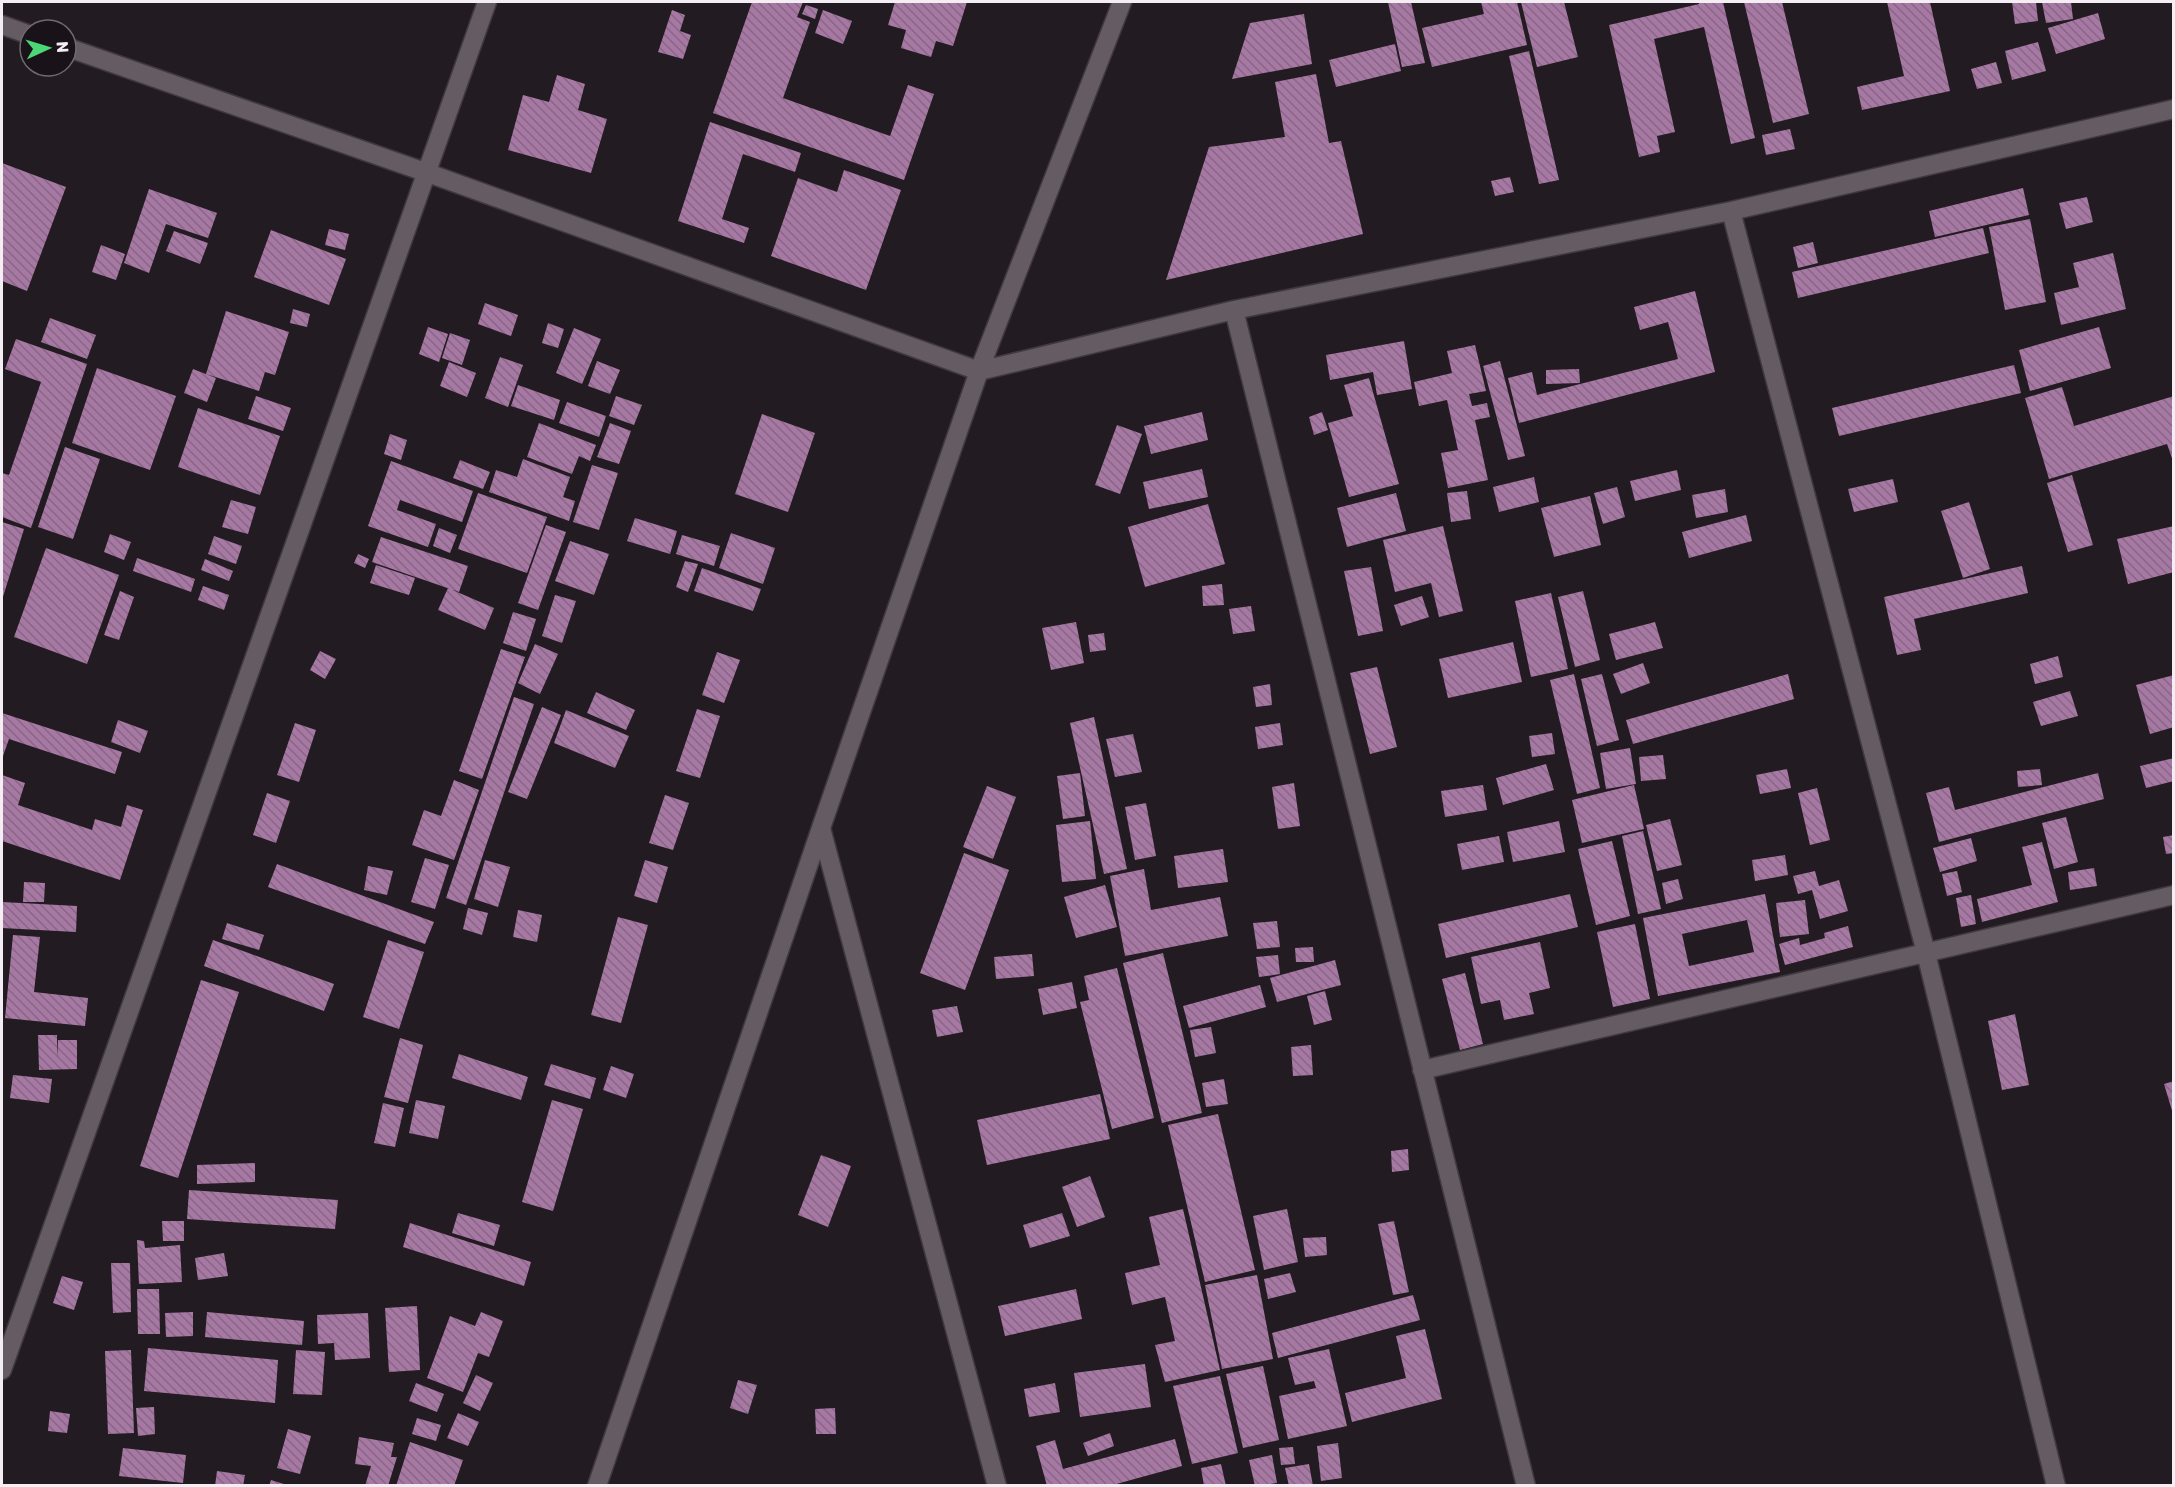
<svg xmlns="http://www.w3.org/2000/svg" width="2175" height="1487" viewBox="0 0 2175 1487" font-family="Rubik,sans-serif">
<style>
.building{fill:url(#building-back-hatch);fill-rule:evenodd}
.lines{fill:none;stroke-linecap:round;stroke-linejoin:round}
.minor-casing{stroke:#3f393e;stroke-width:21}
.minor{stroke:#645b63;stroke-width:18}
</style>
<defs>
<pattern id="building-back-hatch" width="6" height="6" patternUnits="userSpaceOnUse" patternTransform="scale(1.5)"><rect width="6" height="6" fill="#a778a3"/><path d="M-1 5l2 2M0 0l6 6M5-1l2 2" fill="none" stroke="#866784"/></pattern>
</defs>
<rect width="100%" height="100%" fill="#231b22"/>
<path class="building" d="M752,2h51l-6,15 13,5 -27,76 107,38 18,-51 26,9 -30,86 -191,-67z
M895,2h72l-14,44 -17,-5 -5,16 -30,-9 5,-18 -18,-5z
M1388,2h23l14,61 -23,4z
M1481,2h36l10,43 -95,22 -10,-39 62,-14z
M1521,2h43l14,55 -41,10z
M1699,2h24l32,136 -24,6 -27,-117 -50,12 21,93 -18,4 3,16 -21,5 -30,-132 90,-21z
M1744,2h38l27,112 -36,9z
M1887,2h43l20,89 -88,19 -5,-23 47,-11z
M2012,2h24l2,19 -23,3z
M2042,2h29l2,17 -27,4z
M806,5l12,4 -3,10 -13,-5z
M672,10l13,5 -5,16 11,4 -8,24 -25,-7z
M823,10l29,11 -9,23 -28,-11z
M2098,13l7,26 -49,15 -8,-26z
M1304,14l8,50 -80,15 18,-56z
M2038,42l8,29 -34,9 -7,-29z
M1395,44l6,27 -65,16 -7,-27z
M1529,51l30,129 -20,4 -30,-128z
M1996,62l6,21 -25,6 -6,-20z
M1316,74l13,69 12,-2 22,93 -197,46 43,-133 76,-10 -10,-55z
M557,75l28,9 -7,26 29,9 -16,54 -83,-23 15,-55 26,7z
M710,122l91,31 -6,19 -52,-18 -21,65 27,9 -5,15 -66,-22z
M1790,129l5,20 -29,6 -4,-20z
M2,163l64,24 -39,104 -25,-10z
M844,170l57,20 -35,100 -95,-34 27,-78 39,14z
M1510,177l4,15 -19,4 -4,-15z
M2023,188l6,27 -94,22 -6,-26z
M149,189l68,24 -9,25 -42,-14 -17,49 -25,-10z
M2087,197l6,25 -27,7 -7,-26z
M2030,219l16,83 -41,8 -16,-83z
M1983,228l6,25 -191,45 -6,-26z
M329,229l20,5 -4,16 -20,-5z
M271,230l75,29 -17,46 -75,-28z
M174,231l34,12 -8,21 -34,-13z
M1813,242l5,21 -20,5 -5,-21z
M101,245l24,9 -9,26 -24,-8z
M2113,253l13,56 -65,16 -7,-32 25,-6 -6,-24z
M1695,291l20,81 -196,51 -11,-45 24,-6 5,23 141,-36 -10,-37 -28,8 -6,-23z
M485,303l33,12 -7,21 -33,-12z
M293,309l17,5 -3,13 -17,-4z
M226,311l63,21 -14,43 -10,-3 -6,19 -53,-17z
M50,318l46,17 -9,24 -46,-17z
M548,323l16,6 -6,19 -16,-5z
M428,327l20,7 -9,28 -20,-8z
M2099,327l12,41 -81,23 -11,-41z
M574,328l27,11 -19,45 -26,-11z
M450,333l20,7 -8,25 -20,-7z
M16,339l71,25 -56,164 -29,-11v-44l7,2 32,-93 -36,-13z
M1404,341l8,48 -35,6 -4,-23 -43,8 -4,-25z
M1475,345l11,46 -17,3 3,12 15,-3 3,14 -15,3 13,60 -40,8 -7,-35 17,-3 -11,-50 -28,6 -5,-24 38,-9 -5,-22z
M500,357l23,8 -15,42 -23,-9z
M597,361l23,9 -10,24 -22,-8z
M1500,361l25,95 -17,4 -25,-94z
M449,362l27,11 -9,24 -27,-11z
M2014,365l7,28 -182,43 -7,-28z
M97,368l79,28 -26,74 -78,-27z
M193,369l23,9 -9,24 -23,-9z
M1579,369l1,14 -34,1v-14z
M1369,378l30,106 -50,13 -21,-74 25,-7 -9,-31z
M518,385l42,15 -6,20 -43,-14z
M2062,387l12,39 100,-30v68l-7,-20 -118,35 -24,-81z
M256,396l35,12 -8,23 -35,-12z
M616,396l26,9 -8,20 -25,-9z
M567,402l39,14 -7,21 -40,-14z
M198,408l82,28 -20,59 -82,-28z
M1202,412l6,28 -57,14 -7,-28z
M1322,412l6,18 -14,5 -5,-18z
M762,414l53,19 -27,79 -53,-18z
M539,423l57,22 -6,16 -11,-5 -7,18 -45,-17z
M610,423l21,8 -12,33 -22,-7z
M1117,425l25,9 -22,60 -25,-9z
M390,434l17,6 -6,20 -17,-6z
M65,447l35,12 -27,80 -35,-12z
M523,459l47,18 -7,20 12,4 -6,20 -80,-29 7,-22 21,7z
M460,460l30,12 -7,17 -30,-11z
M391,461l82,30 -11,31 -62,-22 -3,10 39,14 -8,23 -60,-21z
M592,465l26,8 -19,57 -26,-8z
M1202,469l6,28 -59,12 -6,-27z
M1677,470l4,20 -46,11 -5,-20z
M2072,475l21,70 -25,7 -21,-69z
M1534,477l5,25 -40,10 -6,-25z
M1893,479l5,23 -44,10 -6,-23z
M1617,487l8,30 -22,7 -9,-31z
M1725,489l3,23 -32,6 -4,-23z
M1467,491l4,28 -20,3 -4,-29z
M478,493l69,24 -20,56 -69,-24z
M1396,493l10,38 -59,16 -10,-39z
M1590,496l11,49 -47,12 -13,-49z
M231,500l25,7 -8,27 -26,-7z
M1969,502l21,67 -27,9 -22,-67z
M1208,504l17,60 -80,23 -17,-60z
M1746,515l6,26 -63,17 -7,-26z
M635,518l42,13 -7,23 -43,-13z
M2,522l22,7 -22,71z
M546,525l20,7 -28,78 -20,-7z
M1443,526l20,85 -24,6 -8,-34 -36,9 -12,-52z
M2174,526v46l-46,12 -11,-45z
M439,528l18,7 -7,18 -17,-7z
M731,533l44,15 -12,36 -44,-16z
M110,534l21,8 -7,18 -20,-8z
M682,535l38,11 -6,20 -38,-12z
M214,536l28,10 -6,18 -28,-10z
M381,537l87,29 -9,26 -87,-30z
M570,541l39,13 -15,41 -39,-14z
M46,548l73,27 -32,89 -73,-27z
M358,554l11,5 -4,9 -11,-5z
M137,558l58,21 -4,13 -58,-21z
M205,559l28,12 -4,10 -28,-11z
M685,561l13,3 -10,28 -12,-5z
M376,565l39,13 -6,17 -39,-12z
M2022,566l6,27 -114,26 7,31 -24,5 -13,-58z
M1371,567l12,64 -25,5 -14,-65z
M702,568l59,21 -8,22 -59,-20z
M1222,584l2,21 -21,1 -1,-20z
M203,586l26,9 -5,15 -26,-10z
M448,588l46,20 -9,22 -47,-20z
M120,591l14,6 -15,43 -15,-5z
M1583,591l17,69 -25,7 -17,-70z
M1551,593l17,76 -37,8 -16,-76z
M555,595l21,6 -14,42 -20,-7z
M1422,596l7,21 -28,9 -7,-21z
M1251,606l4,25 -22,3 -4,-25z
M513,612l23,7 -10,32 -23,-8z
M1076,622l8,41 -33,7 -9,-42z
M1655,622l8,26 -47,12 -7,-26z
M1104,633l2,17 -16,2 -2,-17z
M1513,642l9,40 -74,16 -9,-39z
M535,644l23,10 -18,40 -22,-11z
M501,649l24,8 -43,122 -23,-8z
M320,651l16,8 -11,20 -15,-9z
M717,652l23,8 -16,43 -22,-8z
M2058,656l5,21 -28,7 -5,-20z
M1643,663l7,20 -29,11 -8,-20z
M1377,667l20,80 -27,7 -20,-81z
M1574,674l26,114 -23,6 -27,-114z
M1602,674l17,66 -22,6 -16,-67z
M1788,674l6,25 -161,45 -7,-24z
M2174,675v52l-24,7 -14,-49z
M1270,684l2,21 -16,2 -3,-20z
M2070,691l8,25 -37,10 -8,-24z
M596,692l39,18 -9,20 -39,-17z
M514,697l20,7 -68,201 -20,-7z
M542,707l19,8 -34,84 -19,-7z
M697,709l23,7 -20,62 -24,-7z
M566,710l63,26 -14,32 -61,-25z
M2,713l120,39 -7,22 -106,-35 -7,20z
M1094,717l33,152 -23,5 -34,-151z
M118,720l30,11 -8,22 -29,-11z
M295,723l21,7 -17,52 -22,-7z
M1280,723l3,22 -25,4 -3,-22z
M1552,733l3,21 -23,3 -3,-21z
M1133,734l9,38 -27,5 -9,-38z
M1630,748l6,36 -30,5 -6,-36z
M1663,755l3,24 -25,2 -2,-24z
M2174,758v23l-28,7 -6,-22z
M1546,764l8,26 -51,15 -7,-27z
M1787,769l4,19 -31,6 -4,-19z
M2040,769l2,16 -24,2 -1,-16z
M1080,773l5,43 -22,3 -6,-43z
M2098,773l6,26 -165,43 -13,-49 23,-6 6,23z
M2,775l23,8 -7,22 74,25 3,-11 26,8 6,-22 16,5 -23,70 -118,-39z
M454,780l25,10 -25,70 -42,-15 12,-35 17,6z
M1294,783l6,43 -22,3 -6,-42z
M1483,785l4,25 -42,7 -4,-26z
M1634,785l10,44 -62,14 -10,-43z
M987,786l29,11 -23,62 -30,-12z
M1817,788l13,52 -20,5 -12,-52z
M267,793l23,8 -14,42 -23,-8z
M665,795l24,8 -16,47 -24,-7z
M1146,803l10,53 -21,4 -10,-53z
M2066,817l12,45 -24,7 -12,-46z
M1670,819l12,46 -25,6 -11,-46z
M1090,821l6,58 -34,3 -6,-57z
M1559,821l6,31 -52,10 -6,-30z
M1643,831l18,78 -23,5 -16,-78z
M2174,835v18l-8,1 -3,-17z
M1499,836l5,26 -42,8 -5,-26z
M1971,838l6,23 -37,11 -7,-24z
M1612,841l18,75 -34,9 -18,-76z
M2042,842l16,60 -76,20 -5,-23 55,-14 -10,-38z
M1223,849l5,33 -50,6 -4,-32z
M964,853l45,17 -44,120 -45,-17z
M1785,855l3,20 -33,6 -3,-21z
M425,858l24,7 -14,44 -24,-7z
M485,860l25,7 -12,40 -24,-8z
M645,860l23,7 -11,36 -23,-7z
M277,864l157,58 -9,22 -157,-57z
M368,866l25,5 -6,24 -23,-5z
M2094,868l3,18 -27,4 -2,-18z
M1144,869l7,41 69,-13 8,39 -103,20 -15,-80z
M1815,871l4,15 20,-6 9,31 -28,8 -8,-29 -14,4 -5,-18z
M1957,871l5,21 -15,4 -5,-22z
M1678,879l5,20 -17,5 -4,-21z
M24,882l21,1 -1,19h-21z
M1105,885l12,42 -41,11 -12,-41z
M1570,894l8,33 -132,31 -8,-34z
M1765,894l15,78 -122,24 -15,-78zM1747,920l7,32 -65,14 -7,-32z
M1971,895l5,29 -15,3 -5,-29z
M1805,900l4,34 -29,3 -4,-34z
M2,902l75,4 -1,26 -74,-4z
M468,908l20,5 -6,22 -19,-6z
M518,910l24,5 -5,27 -24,-5z
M618,917l30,8 -27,98 -30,-8z
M1277,921l3,26 -23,2 -4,-26z
M227,923l37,12 -5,15 -37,-11z
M1635,924l15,75 -37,8 -16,-75z
M1848,926l5,21 -68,18 -6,-21 20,-6 1,7 25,-7 -1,-5z
M13,935l27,2 -6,55 54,6 -3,28 -80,-8z
M213,940l121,44 -10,27 -120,-45z
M388,940l36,12 -25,77 -36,-12z
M1540,942l10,46 -21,5 5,21 -30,6 -4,-20 -19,4 -10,-47z
M1313,947l1,15h-18l-1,-14z
M1163,953l39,160 -40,10 -39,-160z
M1032,954l2,22 -38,3 -2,-22z
M1278,955l2,19 -21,3 -3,-20z
M1335,960l6,25 -64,17 -7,-24z
M1117,968l37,150 -42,11 -32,-127 9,-2 -5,-24z
M1465,973l18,71 -23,6 -18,-71z
M201,980l38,12 -61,186 -38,-12z
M1072,982l5,26 -34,7 -5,-26z
M1260,985l6,22 -77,21 -6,-22z
M1325,991l7,29 -18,5 -7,-29z
M957,1006l6,26 -26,5 -5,-27z
M2015,1014l14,71 -27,5 -14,-69z
M1211,1027l5,26 -21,4 -5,-27z
M38,1035h19v23l1,-18h19v29l-38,1z
M400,1038l23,7 -15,58 -24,-6z
M1311,1045l2,30 -20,1 -2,-29z
M459,1054l69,23 -7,23 -69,-22z
M551,1064l45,14 -6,21 -46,-14z
M611,1066l23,8 -8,24 -23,-8z
M13,1075l39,4 -3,24 -39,-5z
M1224,1079l4,25 -22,3 -4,-24z
M2174,1081v33h-1l-9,-30z
M1100,1094l10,45 -123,26 -10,-45z
M416,1100l29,6 -7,33 -29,-6z
M552,1100l31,9 -30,102 -31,-9z
M383,1103l21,5 -9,39 -21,-4z
M1218,1114l37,156 -50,12 -37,-157z
M1408,1149l1,21 -17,2 -1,-21z
M821,1155l30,11 -23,61 -30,-12z
M255,1163v19l-58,2v-19z
M1090,1176l15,41 -28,10 -15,-40z
M189,1190l149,10 -3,29 -148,-10z
M1183,1209l37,161 -55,12 -10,-37 20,-4 -10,-44 -33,8 -7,-32 35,-8 -11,-48z
M1287,1209l11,53 -34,8 -11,-54z
M458,1213l42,12 -6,21 -42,-13z
M1062,1213l8,23 -40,12 -7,-23z
M162,1221h22v20h-21z
M1394,1221l15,71 -16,3 -15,-71z
M410,1223l121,39 -7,24 -121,-39z
M1326,1237l1,18 -22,2 -2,-19z
M137,1240l7,1 1,7 35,-3 2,37 -43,2z
M224,1253l4,23 -30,4 -3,-22z
M111,1263h19l1,49 -18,1z
M1290,1273l6,19 -28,7 -4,-20z
M1257,1275l16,84 -51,10 -17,-84z
M62,1276l21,6 -9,28 -21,-7z
M137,1289h22l1,45h-22z
M1076,1289l6,30 -77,17 -7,-30z
M1413,1295l7,25 -142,38 -6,-25z
M417,1306l3,64 -31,2 -4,-64z
M193,1312v24l-27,1 -1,-24z
M207,1312l97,9 -2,24 -97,-8z
M481,1312l22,9 -14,36 -11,-4 -15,39 -36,-14 23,-62 25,10z
M368,1313l2,45 -35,2 -1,-17 -16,1 -1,-29z
M1425,1329l17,70 -90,23 -7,-29 61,-15 -10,-42z
M148,1348l130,12 -3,43 -131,-12z
M1329,1349l18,77 -59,13 -9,-43 37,-8 -2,-7 -19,4 -7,-27z
M131,1350l3,83 -26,1 -3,-83z
M296,1350l29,2 -3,43 -29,-1z
M1145,1364l6,43 -71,10 -6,-44z
M1263,1366l16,74 -36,8 -17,-74z
M476,1375l17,8 -13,28 -17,-8z
M1220,1376l18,77 -46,11 -19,-78z
M738,1380l19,5 -9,29 -18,-6z
M416,1383l28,11 -7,18 -28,-11z
M1055,1383l5,29 -31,5 -5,-28z
M154,1407l1,27 -17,2 -2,-28z
M835,1408l1,26h-20l-1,-25z
M50,1411l20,3 -3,19 -19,-2z
M458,1413l21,9 -11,24 -21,-8z
M417,1418l24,7 -5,16 -24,-7z
M288,1429l23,7 -11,38 -23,-6z
M1110,1433l4,13 -26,10 -5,-13z
M359,1437l35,6 -3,14h6l-9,29h-23l6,-20 -16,-2z
M1175,1439l7,27 -73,20h-62l-11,-40 19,-6 8,29z
M410,1442l53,18 -9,26h-58z
M1338,1443l4,35 -21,3 -4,-35z
M1293,1447l2,17 -14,1 -2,-17z
M123,1448l63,7 -3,28 -64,-7z
M1272,1455l5,28 -22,3 -6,-26z
M1221,1464l5,22h-22l-3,-18z
M1309,1464l4,22h-24l-4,-18z
M217,1471l28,4 -2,11h-28z
M271,1480l16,5v1h-18z"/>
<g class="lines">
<defs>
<path id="minor" d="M2,25l28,10
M66,47l359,125 554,199 255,-61 497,-99 443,-102
M1731,211l195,742 130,533
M1234,310l292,1176
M821,828l176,658
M1422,1070l752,-175
M2,1370l485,-1368
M597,1486l224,-658 158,-457 143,-369"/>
</defs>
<use href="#minor" class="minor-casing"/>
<use href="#minor" class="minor"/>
</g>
<rect width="2175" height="1487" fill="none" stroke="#f3eef3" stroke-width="6"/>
<g transform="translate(48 48) rotate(86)"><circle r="28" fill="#191219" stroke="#706a70" stroke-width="1.5"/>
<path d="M0-4.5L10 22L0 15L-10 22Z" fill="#4cd676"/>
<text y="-9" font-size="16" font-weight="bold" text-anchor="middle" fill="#f3eef3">N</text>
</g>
</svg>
